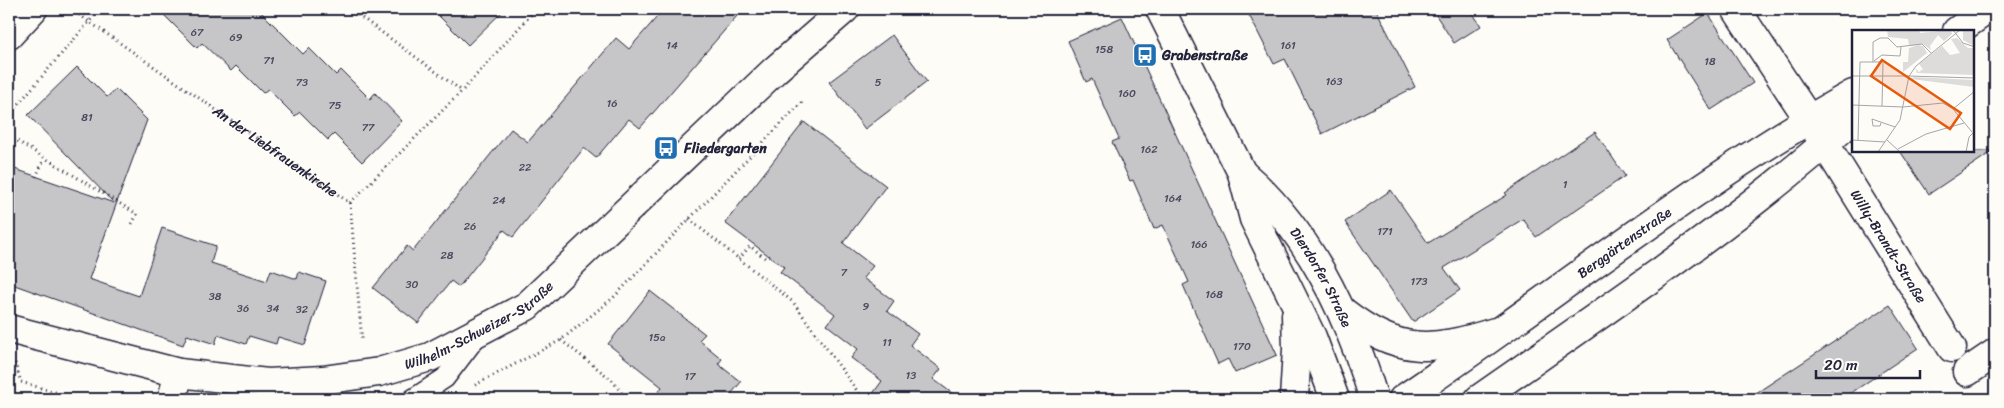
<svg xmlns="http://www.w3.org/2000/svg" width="2004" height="408" viewBox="0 0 2004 408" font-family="Sriracha,sans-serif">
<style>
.building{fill:#c6c6c8;stroke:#22223b}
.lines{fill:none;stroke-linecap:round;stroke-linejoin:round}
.service-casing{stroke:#22223b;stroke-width:22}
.minor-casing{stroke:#22223b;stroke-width:31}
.tertiary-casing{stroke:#22223b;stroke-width:31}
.primary-casing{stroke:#22223b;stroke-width:31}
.path{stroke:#22223b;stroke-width:3;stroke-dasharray:1 4;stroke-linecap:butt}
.service{stroke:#fdfcf7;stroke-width:19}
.minor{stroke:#fdfcf7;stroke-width:28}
.tertiary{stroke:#fdfcf7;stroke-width:28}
.primary{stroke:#fdfcf7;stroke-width:28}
.labels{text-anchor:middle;stroke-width:5;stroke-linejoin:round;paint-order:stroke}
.number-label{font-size:11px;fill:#4b4b5e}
.poi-label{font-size:14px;font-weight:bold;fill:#22223b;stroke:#fdfcf7;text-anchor:start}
.street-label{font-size:14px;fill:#22223b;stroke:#fdfcf7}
.inset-road{fill:none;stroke:#a5a5ac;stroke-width:1}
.view{fill:#e8590c;fill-opacity:0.15;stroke:#e8590c;stroke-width:2.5}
.inset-edge{fill:none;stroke:#22223b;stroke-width:2.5}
</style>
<rect width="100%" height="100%" fill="#fdfcf7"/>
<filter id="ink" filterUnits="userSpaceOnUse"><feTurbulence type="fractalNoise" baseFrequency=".02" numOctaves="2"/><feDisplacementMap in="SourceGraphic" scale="10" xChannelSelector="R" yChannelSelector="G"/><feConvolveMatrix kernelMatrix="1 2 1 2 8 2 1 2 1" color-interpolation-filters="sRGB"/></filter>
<g filter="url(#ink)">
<path class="building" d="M158,9h100l45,45 6,-6 27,27 5,-5 29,29 5,-6 27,28 -40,41 -28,-28 -6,6 -28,-28 -5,4 -27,-27 -5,4 -27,-27 -5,5 -29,-28 -5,5z
M432,9h73l-37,36z
M664,9h79l-103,119 -11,-9 -33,39 -12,-10 -71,89 -9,-7 -45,57 -8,-6 -33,42 -45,-35 34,-42 6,5 98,-122 17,13 88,-104 13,11z
M1246,9h130l39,78 -93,47 -37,-75 -11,5z
M1432,9h38l11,17 -27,17z
M1708,13l45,70 -42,27 -44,-70z
M1122,17l155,338 -42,18 -7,-14 -10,5 -35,-79 6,-3 -26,-57 -9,4 -21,-49 -3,1 -18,-39 7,-3 -27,-60 -6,3 -18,-41z
M892,35l35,47 -62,47 -36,-47z
M77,67l30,30 9,-8 31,31 -58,159 50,17 23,-68 54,18 -5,17 56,18 4,-11 26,9 2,-7 27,9 -21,64 -27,-8 -2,7 -27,-8 -3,8 -28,-9 -3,9 -28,-9 -4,10 -174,-62v-116l105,36 -86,-88z
M804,122l82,64 -43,57 30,23 -10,12 31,23 -7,10 31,23 -8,11 31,24 -8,10 27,20h-91l13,-18 -31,-23 7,-9 -31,-24 8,-11 -55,-42 4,-5 -59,-44z
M1595,132l30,44 -89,61 -13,-18 -79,49 16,22 -47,32 -68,-100 46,-32 37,53 79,-48 -2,-2z
M1900,151h93l-64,43z
M650,291l55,43 -6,6 23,19 -4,5 23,18 -14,17h-74l9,-12 -54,-43z
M1890,305l28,43 -76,51h-95z"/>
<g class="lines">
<defs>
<path id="service" d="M269,384l29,15
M413,399l32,-21 32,-42"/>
<g id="minor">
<path id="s2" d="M1736,9l89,135 127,204"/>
<path d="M9,35l24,-26"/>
<path id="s3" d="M9,329l170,44 89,10 55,-3 56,-8 51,-15 97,-51 248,-236 70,-61"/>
<path d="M1967,372l28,-19"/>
<path d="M172,399l7,-26"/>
</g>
<g id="tertiary">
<path d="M1160,9l82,164 12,46 58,118 23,62"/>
<path id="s4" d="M1242,173c67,57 107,144 132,226"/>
<path d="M1342,311c57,44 88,41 153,21"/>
<path d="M1294,399l3,-50 -1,-34"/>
</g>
<g id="primary">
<path d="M1957,31l31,-22"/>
<path id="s5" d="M1403,399c150,-101 292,-217 450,-305"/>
<path d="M1479,399c127,-89 258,-176 374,-280"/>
</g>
</defs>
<use href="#service" class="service-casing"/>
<use href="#minor" class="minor-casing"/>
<use href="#tertiary" class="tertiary-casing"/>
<use href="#primary" class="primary-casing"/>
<g class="path">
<path id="s1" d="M71,9l279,194 112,-112 74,-82"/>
<path d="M350,9l112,82"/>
<path d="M9,115l91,-106"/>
<path d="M9,136l128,78 -6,12"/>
<path d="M36,177l8,-18"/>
<path d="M350,203l12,139"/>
<path d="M689,219l104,83 70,97"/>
<path d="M739,259l11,-13 15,12"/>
<path d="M561,340l51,40 14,19"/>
<path d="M15,363l6,19 57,17"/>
<path d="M475,385l86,-45 52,-42 191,-198"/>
</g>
<use href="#service" class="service"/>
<use href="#minor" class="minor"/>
<use href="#tertiary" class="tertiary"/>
<use href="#primary" class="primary"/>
</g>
</g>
<defs>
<symbol id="bus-square" viewBox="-11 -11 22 22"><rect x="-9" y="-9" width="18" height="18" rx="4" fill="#1f6fb2" stroke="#fdfcf7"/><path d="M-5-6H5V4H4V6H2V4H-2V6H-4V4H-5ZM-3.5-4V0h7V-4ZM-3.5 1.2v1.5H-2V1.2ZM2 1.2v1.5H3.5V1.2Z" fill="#fff"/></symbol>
</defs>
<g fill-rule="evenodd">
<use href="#bus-square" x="1131" y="41" width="28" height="28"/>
<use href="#bus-square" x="652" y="134" width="28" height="28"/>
</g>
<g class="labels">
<g class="number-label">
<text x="197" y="36">67</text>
<text x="236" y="41">69</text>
<text x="672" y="49">14</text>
<text x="1288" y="49">161</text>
<text x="1104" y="53">158</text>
<text x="269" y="64">71</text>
<text x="1710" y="65">18</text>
<text x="1334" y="85">163</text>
<text x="302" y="86">73</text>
<text x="878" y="86">5</text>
<text x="1127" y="97">160</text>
<text x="612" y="107">16</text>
<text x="335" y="109">75</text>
<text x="87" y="121">81</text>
<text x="368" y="131">77</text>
<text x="1149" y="153">162</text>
<text x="525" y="171">22</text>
<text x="1565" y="188">1</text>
<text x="1173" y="202">164</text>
<text x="499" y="204">24</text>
<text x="470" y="230">26</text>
<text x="1385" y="235">171</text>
<text x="1199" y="248">166</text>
<text x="447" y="259">28</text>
<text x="844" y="276">7</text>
<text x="1419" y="285">173</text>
<text x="412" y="288">30</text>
<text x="1214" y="298">168</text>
<text x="215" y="300">38</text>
<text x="866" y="310">9</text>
<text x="243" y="312">36</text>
<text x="273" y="312">34</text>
<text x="302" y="313">32</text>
<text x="657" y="341">15a</text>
<text x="887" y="346">11</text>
<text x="1242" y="350">170</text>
<text x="911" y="379">13</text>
<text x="690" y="380">17</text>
</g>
<g class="poi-label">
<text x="1162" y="60">Grabenstraße</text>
<text x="684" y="153">Fliedergarten</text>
</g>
<g class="street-label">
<text dy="5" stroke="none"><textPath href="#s1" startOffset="249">An der Liebfrauenkirche</textPath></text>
<text dy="5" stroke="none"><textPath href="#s5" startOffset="271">Berggärtenstraße</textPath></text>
<text dy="5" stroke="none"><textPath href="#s2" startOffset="282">Willy-Brandt-Straße</textPath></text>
<text dy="5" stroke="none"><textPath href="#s4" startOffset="132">Dierdorfer Straße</textPath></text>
<text dy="5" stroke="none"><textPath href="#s3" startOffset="488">Wilhelm-Schweizer-Straße</textPath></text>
</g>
</g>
<g transform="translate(1852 30)">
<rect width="122" height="122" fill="#fdfcf7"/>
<path d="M35,0h32l1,3 31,-3 1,4 -8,7 -6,-6 -8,11 1,4 -8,-6 -14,2 -1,-7 -20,-2zM111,0h11v16l-11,-6zM105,8l11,10h6v27l-57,-2 -2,-5 4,4 4,-3 -4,-5 23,-18 8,9 10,-2 -9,-14zM66,15l5,1 4,7 -24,19v-10h5l1,-14zM62,47l60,3v7l-63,-8z" fill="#dddcdb"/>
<path class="inset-road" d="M101,0l10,13 12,4M22,31l8,-6 18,1 1,-9M21,32v-20l7,-4h8l9,9 25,-3 9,9M0,46h57l7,-10 44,-36M57,46l66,2M0,75l51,2 40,-4 10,6 19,23M30,76l1,-43M101,79l22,-18M29,93l-1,3h-7l-1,-7 23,8M0,110l33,2M6,110l2,-78h23M35,110l13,12M46,119l28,-15 38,-11M26,122l22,-32 9,-44M114,122l3,-15 6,-6"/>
<path class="view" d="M30,30l79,53 -11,16 -79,-53z"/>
<rect width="122" height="122" class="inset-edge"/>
</g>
<rect width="2004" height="408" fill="none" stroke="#fdfcf7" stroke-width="30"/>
<rect x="15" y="15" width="1974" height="378" fill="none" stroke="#22223b" stroke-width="2" filter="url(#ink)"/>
<path d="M1816 370v8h104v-8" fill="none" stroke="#22223b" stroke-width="2.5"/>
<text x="1824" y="370" font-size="15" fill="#22223b" stroke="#fdfcf7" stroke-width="4" paint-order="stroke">20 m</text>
</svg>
